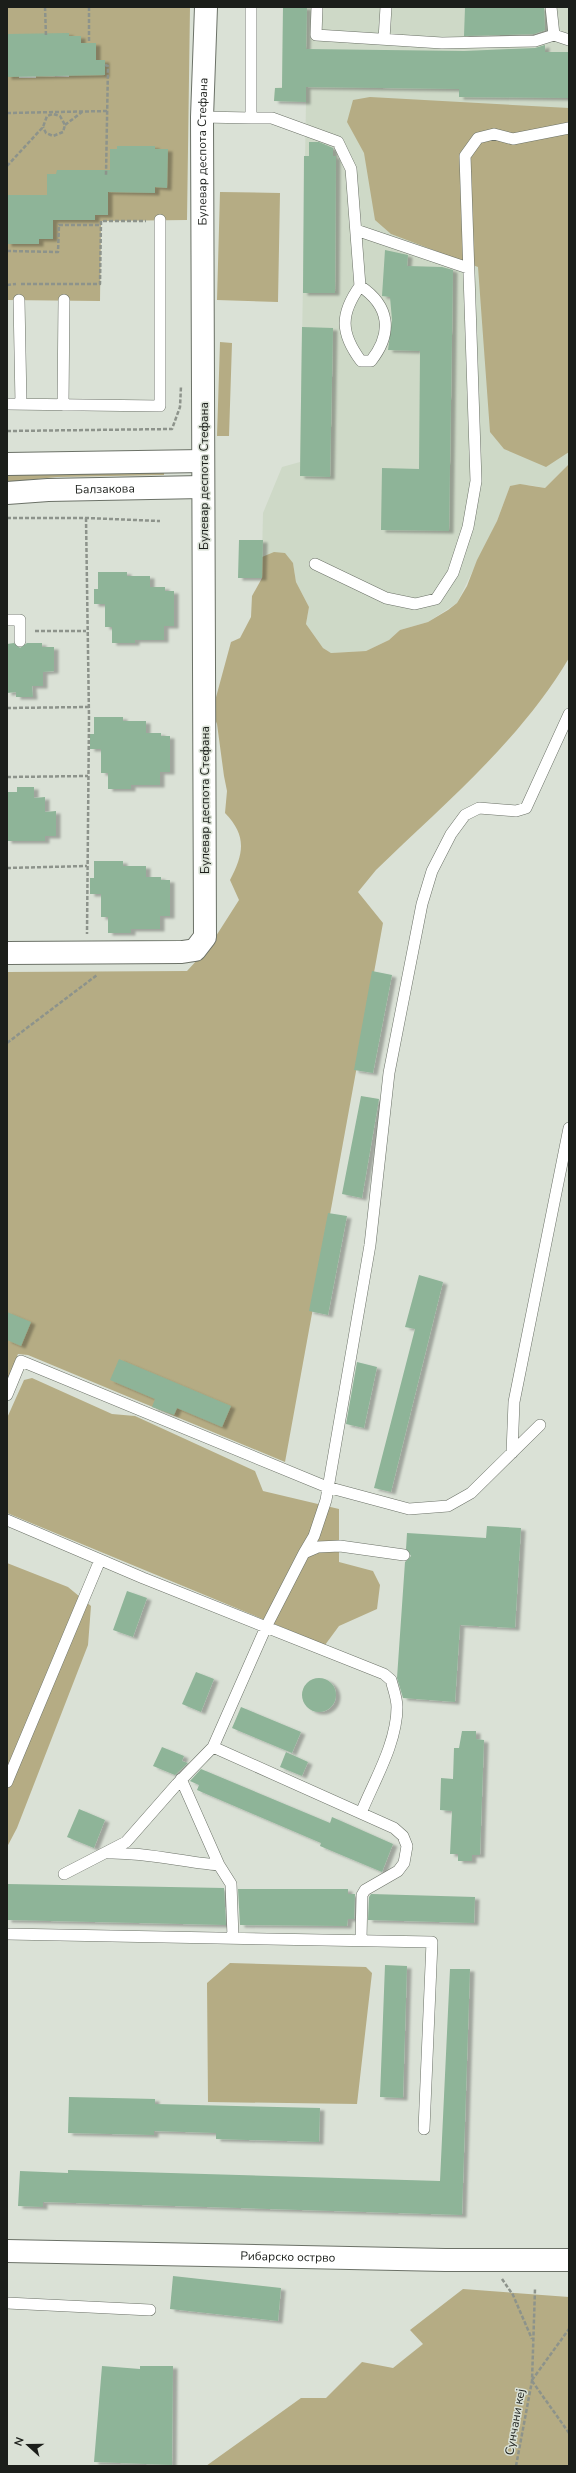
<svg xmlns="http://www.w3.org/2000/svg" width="576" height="2473" viewBox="0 0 576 2473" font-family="'Nunito Sans',sans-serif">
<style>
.built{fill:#ced9c7}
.green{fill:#b5ac84}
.building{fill:#8eb498;filter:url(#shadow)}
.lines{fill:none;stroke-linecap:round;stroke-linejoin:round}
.service-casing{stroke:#6b7167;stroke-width:12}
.minor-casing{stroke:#6b7167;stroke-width:24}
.path{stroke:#8d938b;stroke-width:2.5;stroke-dasharray:4 2;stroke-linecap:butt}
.service{stroke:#fff;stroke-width:11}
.minor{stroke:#fff;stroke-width:22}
.labels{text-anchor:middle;stroke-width:3;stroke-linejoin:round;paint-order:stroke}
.street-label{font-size:12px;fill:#1b1e1a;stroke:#dae1d6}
</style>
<defs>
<filter id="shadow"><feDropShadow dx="4.5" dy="2.5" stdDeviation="1" flood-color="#0004"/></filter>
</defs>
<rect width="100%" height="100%" fill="#dae1d6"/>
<path class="built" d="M283,7h286v457l-24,24 -16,-3 -19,1 -13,35 -40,82 -29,19 -28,8 -11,10 -23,11 -35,2 -8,-5 -17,-24 3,-17 -13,-25 -3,-19 -31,-6 1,-44 19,-46 18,-5 6,-360 -32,-1 1,-13 7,-1z"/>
<path class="green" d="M7,7h183l-3,213 -86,1 -1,80 -93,-1v-224l12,-1v3h17v-2l33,1v-2h36v-15h-9v-17l-15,1 -1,-8h-73z
M370,97l199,11v344l-23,15 -42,-18 -14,-17 -12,-165 -87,-33 -16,-14 -11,-67 -17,-31 6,-22z
M220,192l60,1 -2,109 -61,-2z
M220,342l12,1 -3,93h-12z
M569,464v194c-49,83 -125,146 -193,212l-18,22 25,31 -98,539 -257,-107 -10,-1 -11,27v-409l180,-1 22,-24 30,-47 -9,-20c14,-27 17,-44 -5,-67l2,-22 -3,-15 -7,-52 -5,-12 19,-70 9,-4 11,-21 1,-21 10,-18v-21l12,-5 11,1 8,10 3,19 13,25 -3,17 17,24 8,5 35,-2 23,-11 11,-10 28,-8 20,-12 9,-7 10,-17 10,-26 20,-39 13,-35 10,-2 25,4z
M164,470v5l-107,2 -50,5v-10z
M32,1378l80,36 23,2 120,55 8,20 76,18v53l34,9 7,14 -3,24 -38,17 -14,19 -318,-132v-95l17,-38z
M7,1563l61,24 23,19 -3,39 -71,183 -10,19z
M230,1963l136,4 6,6 -15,131 -149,-2 -1,-119z
M463,2289l106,8v169h-363l95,-68h25l36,-36 31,6 30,-24 -13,-14z"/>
<path class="building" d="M283,7h24l-1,42 158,2 71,-3 10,-3v7h24v46l-110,-1v-8l-153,-2v15l-32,-1 1,-13h7z
M465,7h79l1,23 -11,4 -70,2z
M69,33v3h12v7h15v17h9v15l-98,2v-43z
M309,142h10l14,6v8h3l-1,137h-32l1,-137h5z
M117,146h38v3h13l-1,39 -12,-1v6l-47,-1v23h-13v5h-42v19h-14v5h-32v-49h40v-21h9l1,-4h53v-21h7z
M385,250l23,5 -1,11 35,1 11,3 -4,261 -68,-1 1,-62 37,1 1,-118 -32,-1 4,-30 -2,-23 -8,-1z
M302,327l31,1 -3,149 -30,-1z
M239,540h24l-1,38h-24z
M98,572h29v4h23v11h15v4h9v35h-10v14h-29v3h-23v-16h-7v-23h-11v-15h4z
M14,643l6,5 7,-5h15v4h12v24l-11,1v14h-11l1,11h-17v-5l-9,1v-49z
M94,717h29v4h23v12h15v3h9v36h-10v13h-29v4h-23v-16h-7v-24h-11v-15h4z
M17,787h17v11l11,-1v15l11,-1v25h-11v5h-38v-49h10z
M94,861h29v5h23v11h15v3h9v36h-10v13h-29v4h-23v-16h-7v-23h-11v-16h4z
M372,971l20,4 -19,98 -19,-3z
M361,1096l18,3 -17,99 -20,-4z
M328,1213l19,3 -19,99 -19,-4z
M419,1275l24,7 -52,210 -17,-4 41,-159 -10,-2z
M7,1312l24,10 -10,24 -14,-6z
M119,1359l112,47 -9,21 -45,-19 -3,7 -22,-8 3,-8 -45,-19z
M357,1362l20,5 -13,61 -18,-4z
M487,1526l34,2 -6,100 -55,-3 -5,77 -52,-4 -6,-20 8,-116 6,-6 -5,-7 1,-16 79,5z
M127,1591l20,7 -14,39 -20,-7z
M196,1672l18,7 -13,33 -19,-8z
M302 1695a17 17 0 1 1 34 0a17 17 0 1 1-34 0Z
M241,1707l60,25 -9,21 -60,-25z
M462,1731h14v8l8,1 -4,115h-8v6h-14v-7h-8l2,-43 -12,-1 1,-32 12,1 1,-31h5z
M162,1747l22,9 -2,5 6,2 -13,12 -22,-9z
M286,1752l22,10 -6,14 -22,-9z
M201,1769l129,54 2,-6 61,27 -11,28 -62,-26 1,-3 -124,-53 2,-5 -9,-4z
M79,1809l26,11 -11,28 -27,-11z
M7,1884l217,4 2,37 -219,-5z
M238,1889h110v5h7l-1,25h-6l-1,7 -107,-1z
M371,1894l104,3 -1,26 -106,-3 1,-23z
M385,1965l22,1 -4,132 -23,-1z
M450,1969h20l-8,246 -419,-13v5l-25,-1 2,-35 48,2v-3l372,11z
M69,2097l86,2v5l165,4 -1,34 -103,-3v-6l-62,-2v4l-86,-2z
M173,2276l108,12 -3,33 -108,-12z
M102,2366l38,3v-3h33l-1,99 -78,-3z"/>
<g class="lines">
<defs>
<path id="service" d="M251,7v111h21l66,24 13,27 9,117c-20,28 -20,47 1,75h10c22,-28 19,-55 -11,-75
M317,7l-1,28 126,8 93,-2 19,-6
M551,7l3,28 15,5
M384,39l2,-32
M202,117l49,1
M356,230l112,38
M19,300l2,104
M7,404l153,2v-186
M63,405l1,-105
M315,564l71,34 29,6 21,-5 17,-26 15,-46 8,-46 -11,-325 13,-18 16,-4 19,5 56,-11
M7,620h13v21
M7,1395l14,-34 306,126 82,22 39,-3 23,-13 69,-68
M512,1453l2,-51 55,-274
M7,1520l136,58 241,96 7,6c2,8 6,18 6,27 0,36 -23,74 -36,106
M304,1553l10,-17 12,-36 44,-255 19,-172 33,-169 10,-33 19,-37 14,-19 14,-7 37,3 10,-3 43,-94
M213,1747l181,81 9,8 4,10 -3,17 -6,8 -33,19 -3,5 -1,44
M181,1779l38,86 12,19 2,53
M7,1782l93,-222
M109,1853c36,-1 73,9 110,12
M64,1874l62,-32 51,-58 36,-37 53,-120 38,-74 14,-6 22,-1 64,9
M7,1934l425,8 -8,187
M7,2303l143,7"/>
<g id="minor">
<path d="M7,464l196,-3"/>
<path id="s1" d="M7,493l41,-3 154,-3"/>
<path id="s2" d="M7,953l175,-1 13,-2 10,-13 -3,-820 4,-110"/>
<path id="s3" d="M7,2251l438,9h124"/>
</g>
</defs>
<use href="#service" class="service-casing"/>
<use href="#minor" class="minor-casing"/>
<path class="path" d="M45,7l1,29
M89,7v36
M105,65l3,1 -2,109
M7,113l101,-2
M65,125l17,-13
M7,166l36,-39 4,-11 6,-2 7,2 5,9 -2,7 -10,4 -7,-3 -3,-6
M7,251l51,1 1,-27h42
M21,284h79l1,-63h45
M7,285l9,-1
M7,431l165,-2 8,-22 1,-21
M7,518h79l74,3
M86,518l3,199 -2,217
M35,631h51
M7,708l82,-1
M7,777l81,-1
M7,868l80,-2
M7,1043l90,-68
M502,2279l11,16 19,44
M532,2380l37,-51
M532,2381l37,52
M516,2466l16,-85 3,-92"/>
<use href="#service" class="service"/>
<use href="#minor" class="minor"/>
</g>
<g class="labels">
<g class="street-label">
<text dy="4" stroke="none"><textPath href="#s2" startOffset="990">Булевар деспота Стефана</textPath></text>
<text transform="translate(204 476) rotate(-90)" y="4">Булевар деспота Стефана</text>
<text dy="4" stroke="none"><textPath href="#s1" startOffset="98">Балзакова</textPath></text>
<text transform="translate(205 800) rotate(-90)" y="4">Булевар деспота Стефана</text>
<text dy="4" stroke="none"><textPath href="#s3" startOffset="281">Рибарско острво</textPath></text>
<text transform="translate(515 2422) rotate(-80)" y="4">Сунчани кеј</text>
</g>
</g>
<rect width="576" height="2473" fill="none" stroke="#1b1e1a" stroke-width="16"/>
<g transform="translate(28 2445) rotate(291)" stroke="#dae1d6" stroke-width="3" paint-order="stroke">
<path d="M0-3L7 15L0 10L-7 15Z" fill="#1b1e1a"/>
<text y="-6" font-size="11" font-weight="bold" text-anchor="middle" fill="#1b1e1a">N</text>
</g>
</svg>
